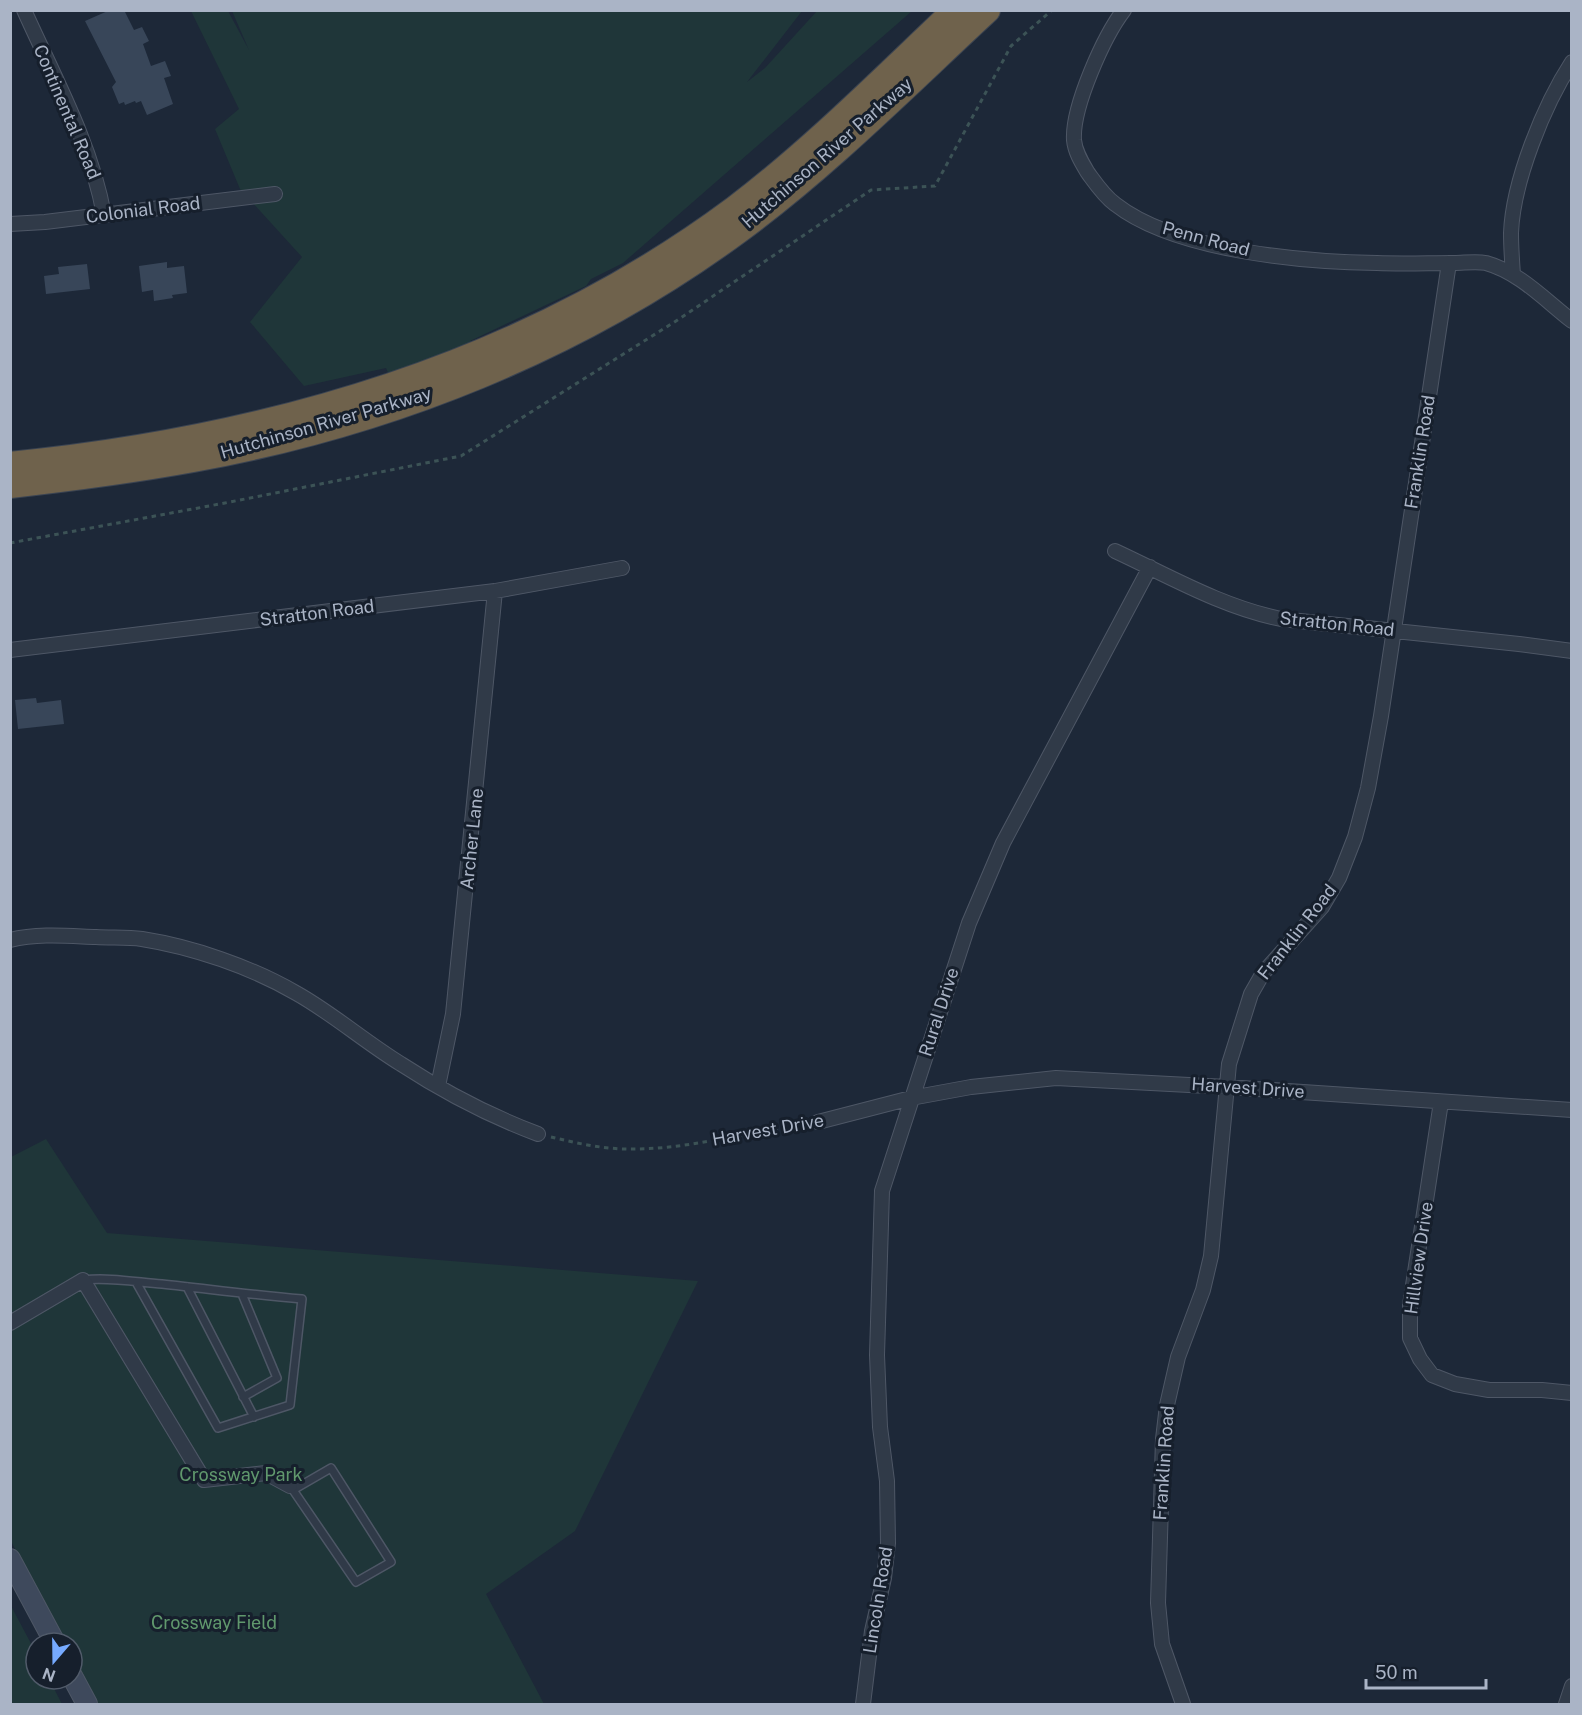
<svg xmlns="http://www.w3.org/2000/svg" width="1582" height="1715" viewBox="0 0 1582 1715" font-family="'Public Sans',sans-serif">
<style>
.green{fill:#1f3639}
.building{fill:#384659}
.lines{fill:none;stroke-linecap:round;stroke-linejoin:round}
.lane-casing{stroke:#4e5766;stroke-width:10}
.street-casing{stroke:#4e5766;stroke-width:16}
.secondary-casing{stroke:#4e5766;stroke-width:22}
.highway-casing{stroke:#3b4452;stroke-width:28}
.path{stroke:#3c5356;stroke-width:3;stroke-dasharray:4.5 4.5;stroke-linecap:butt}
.lane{stroke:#303a48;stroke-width:7}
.street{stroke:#303a48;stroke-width:14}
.secondary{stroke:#3e495c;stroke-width:20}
.highway{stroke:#6f624c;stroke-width:26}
.labels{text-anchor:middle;stroke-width:6;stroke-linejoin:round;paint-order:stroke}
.street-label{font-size:18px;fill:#aab4c6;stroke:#161f2c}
.park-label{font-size:18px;fill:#60986d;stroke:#161f2c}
</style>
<rect width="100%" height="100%" fill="#1d2838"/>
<path class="green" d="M191,11h37l21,39 -17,-39h570l-55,71 18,-14 52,-57h95l-289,252 -32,16 -5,7 -116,55 2,8 -81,30 -5,-11 -82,18 -54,-64 52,-65 -62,-68 -25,-60 24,-20z
M46,1139l61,94 591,48 -123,250 -89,63 58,110h-449l-23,-40v-21h-10l-51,-102v-384z
M10,1604l26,49v26h13l13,25h-51z"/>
<path class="building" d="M110,10h14l10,20 8,-3 7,14 -6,3 8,22 14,-5 6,15 -7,2 9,26 -26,11 -6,-14 -5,2 -1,-2 -10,4 -1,-3 -5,2 -7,-17 4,-5 -31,-61z
M167,262v6l17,-2 3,27 -15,2 1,3 -19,3 -1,-11 -11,2 -3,-26z
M87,264l3,25 -44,5 -2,-18 15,-2 -1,-7z
M36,698l1,5 24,-3 3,24 -46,5 -3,-29z"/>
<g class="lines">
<defs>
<path id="lane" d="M83,1280c26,-3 53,2 79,4 47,5 93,11 140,15l-12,106 -72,23 -82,-146
M187,1287l67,130
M242,1294l35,84 -34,19
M290,1486l3,4 63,92 35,-20 -60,-94 -38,22"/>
<path id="street" d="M24,10c30,67 67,133 80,205
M1124,10c-20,26 -52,97 -50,130 1,12 8,23 14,33 8,11 16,23 27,31 60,47 187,58 262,59 26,1 51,0 77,0 10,0 22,-2 32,0 33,9 59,37 86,58
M10,224l35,-2 230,-28
M1513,275c-1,-14 -2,-29 -2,-42 2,-52 33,-128 61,-171
M1115,551c54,25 107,56 166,68l238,25 53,7
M10,650l485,-59 127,-23
M10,940c29,-7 58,-4 86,-3 15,1 31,0 46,2 51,8 109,28 154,54 36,20 69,49 105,71 43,28 89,52 137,70
M438,1086l15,-72 42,-423
M1441,1102l-31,203v33l10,21 12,16 23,9 34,6h53l30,3
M818,1122l93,-24 60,-11 85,-9 171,9 345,23
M10,1323l73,-43 121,200 62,-7 24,13
M863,1704l9,-73 12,-53 4,-35 -1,-62 -7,-54 -3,-72 5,-164 87,-268 34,-80 147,-276
M1183,1704l-21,-60 -4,-41 5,-164 4,-34 11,-48 25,-67 8,-34 18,-192 22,-70 12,-21 59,-66 17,-29 16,-41 13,-49 13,-72 68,-453
M1566,1704l6,-18"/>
<path id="secondary" d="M10,1559l45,84
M72,1676l15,28"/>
<path id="highway" d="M10,465c260,-26 514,-99 725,-256 79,-60 149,-131 221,-199
M10,485c62,-7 123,-15 183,-26 197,-36 386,-111 547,-230 88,-65 166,-144 247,-219"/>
</defs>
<use href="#lane" class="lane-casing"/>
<use href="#street" class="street-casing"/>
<use href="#secondary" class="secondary-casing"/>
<use href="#highway" class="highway-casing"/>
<path class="path" d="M10,543l215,-40 236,-47 215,-135 195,-131 64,-4 76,-140 41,-36
M551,1137c25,6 51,12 77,12 59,1 118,-17 177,-25"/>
<use href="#lane" class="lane"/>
<use href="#street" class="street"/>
<use href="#secondary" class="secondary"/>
<use href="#highway" class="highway"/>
</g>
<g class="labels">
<g class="street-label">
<text transform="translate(67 112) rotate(67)" y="6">Continental Road</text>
<text transform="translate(827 153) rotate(-41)" y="6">Hutchinson River Parkway</text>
<text transform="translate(143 210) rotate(-7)" y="6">Colonial Road</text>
<text transform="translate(1206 239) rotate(15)" y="6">Penn Road</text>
<text transform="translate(326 423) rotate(-16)" y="6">Hutchinson River Parkway</text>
<text transform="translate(1420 452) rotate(-81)" y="6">Franklin Road</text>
<text transform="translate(317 613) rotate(-7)" y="6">Stratton Road</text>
<text transform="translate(1337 624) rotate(6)" y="6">Stratton Road</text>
<text transform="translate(472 839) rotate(-84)" y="6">Archer Lane</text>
<text transform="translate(1297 932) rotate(-52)" y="6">Franklin Road</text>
<text transform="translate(939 1012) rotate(-72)" y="6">Rural Drive</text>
<text transform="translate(1248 1088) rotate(4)" y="6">Harvest Drive</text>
<text transform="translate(768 1130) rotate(-10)" y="6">Harvest Drive</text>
<text transform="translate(1419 1258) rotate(-82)" y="6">Hillview Drive</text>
<text transform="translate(1164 1463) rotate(-86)" y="6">Franklin Road</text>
<text transform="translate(878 1600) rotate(-81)" y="6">Lincoln Road</text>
</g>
<g class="park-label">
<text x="241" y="1481">Crossway Park</text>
<text x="214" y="1629">Crossway Field</text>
</g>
</g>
<rect width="1582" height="1715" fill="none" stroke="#aab4c6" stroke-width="24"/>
<g transform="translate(54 1661) rotate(200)"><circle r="28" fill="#161f2c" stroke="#515b6a" stroke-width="1.5"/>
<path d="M0-4.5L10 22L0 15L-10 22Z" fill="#76aaff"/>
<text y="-9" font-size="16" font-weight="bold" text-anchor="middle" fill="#aab4c6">N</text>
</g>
<path d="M1366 1679v9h120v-9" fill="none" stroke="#aab4c6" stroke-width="3"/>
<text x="1375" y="1679" font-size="18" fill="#aab4c6" stroke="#161f2c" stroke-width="4.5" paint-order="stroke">50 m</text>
</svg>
